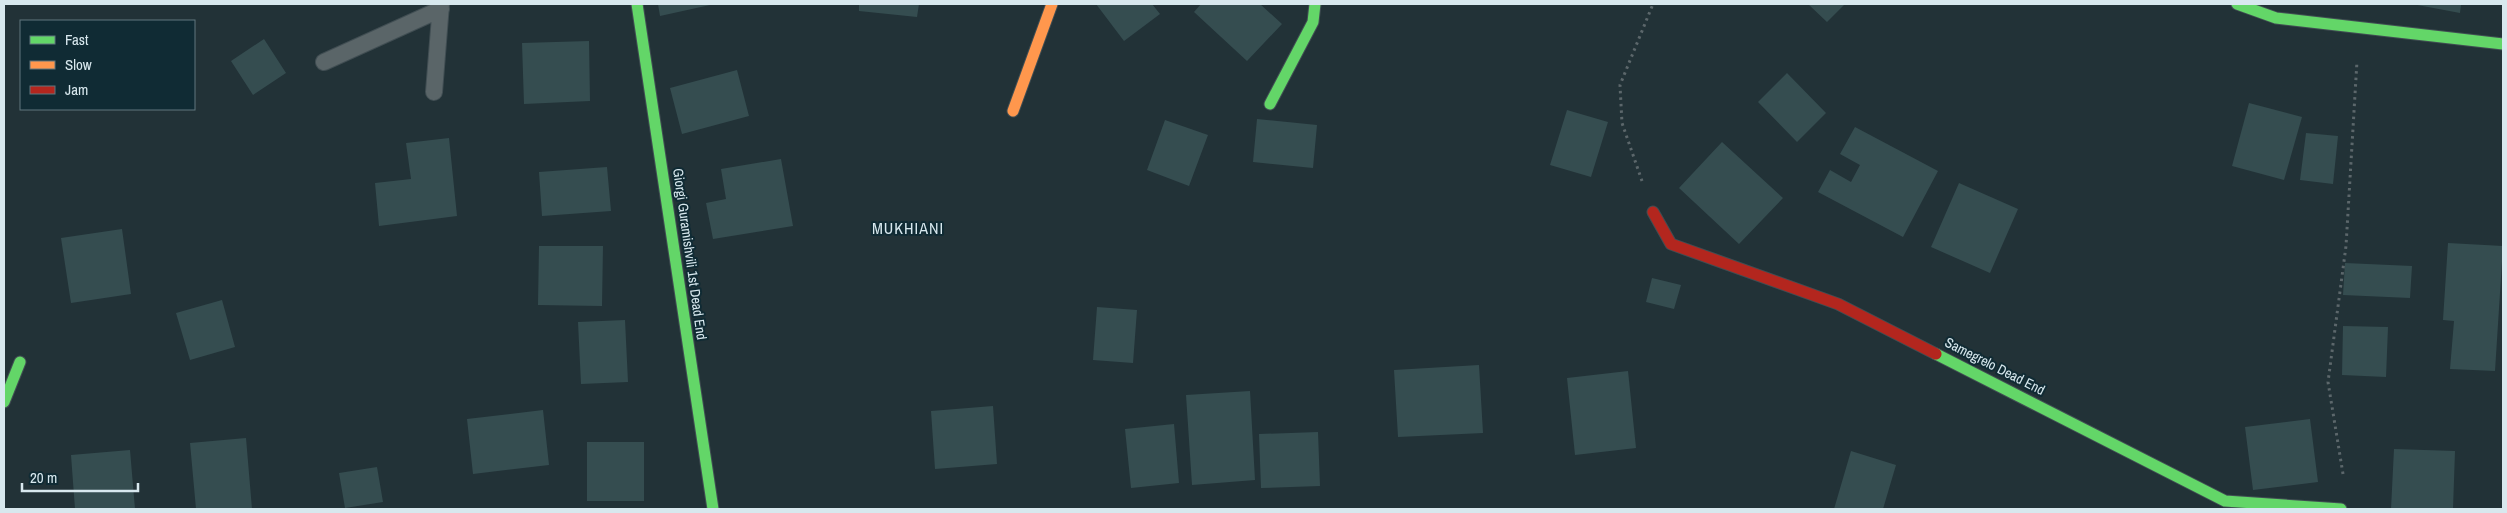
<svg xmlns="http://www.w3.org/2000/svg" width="2507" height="513" viewBox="0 0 2507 513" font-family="'Archivo Narrow',sans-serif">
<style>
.building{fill:#354d50}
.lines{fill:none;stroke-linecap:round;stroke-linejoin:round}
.lane-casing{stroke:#414e53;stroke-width:18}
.fast-casing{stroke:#414e53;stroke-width:13}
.slow-casing{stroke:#414e53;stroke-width:13}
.jam-casing{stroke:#414e53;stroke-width:13}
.path{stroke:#5c676b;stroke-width:3;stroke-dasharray:2.5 4;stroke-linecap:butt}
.lane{stroke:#5a6568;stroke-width:16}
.fast{stroke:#63d668;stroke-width:11}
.slow{stroke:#ff974d;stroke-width:11}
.jam{stroke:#b3261e;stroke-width:11}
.labels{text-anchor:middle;stroke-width:4;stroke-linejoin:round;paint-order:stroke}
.street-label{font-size:14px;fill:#d8e8ee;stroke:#102b34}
.quarter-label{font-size:16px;letter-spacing:1px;fill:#d8e8ee;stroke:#102b34}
</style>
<rect width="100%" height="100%" fill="#223237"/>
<path class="building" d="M658,4h52v1l-50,11z
M859,4h60l-2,13 -58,-6z
M1096,4h56l8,10 -36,27z
M1201,4h59l22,20 -35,37 -53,-49z
M1808,4h37l-18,18z
M2412,4h49l-1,9z
M264,39l22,34 -33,22 -22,-34z
M589,41l1,60 -66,3 -2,-61z
M737,70l12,46 -67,18 -12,-46z
M1787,73l39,40 -29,29 -39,-40z
M2249,103l53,14 -18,63 -52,-14z
M1567,110l41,12 -17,55 -41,-12z
M1257,119l60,6 -4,43 -60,-6z
M1165,120l43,15 -19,51 -42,-16z
M1855,127l83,44 -35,66 -85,-45 12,-22 21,12 9,-17 -20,-11z
M2306,133l32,3 -5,48 -33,-4z
M449,138l8,78 -78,10 -4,-43 36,-4 -5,-36z
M1722,142l61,56 -44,46 -60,-56z
M781,159l12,67 -80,13 -7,-36 20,-4 -5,-30z
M607,167l4,44 -69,5 -3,-44z
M1959,183l59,26 -28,64 -59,-26z
M122,229l9,65 -60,9 -10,-65z
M2448,243l55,3 -8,125 -45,-2 4,-48 -11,-1z
M539,246h64l-1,60 -64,-1z
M2345,263l67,3 -2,32 -67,-3z
M1652,278l29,7 -7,24 -28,-7z
M222,300l13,47 -45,13 -14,-47z
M1097,307l40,3 -4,53 -40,-3z
M625,320l3,62 -47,2 -3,-62z
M2343,326l45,1 -2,50 -44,-2z
M1479,365l4,68 -85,4 -4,-67z
M1628,371l8,77 -61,7 -8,-77z
M1250,391l5,89 -63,5 -6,-90z
M993,406l4,58 -62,5 -4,-58z
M543,410l6,55 -76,9 -6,-55z
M2310,419l8,63 -65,8 -8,-63z
M1174,424l5,59 -48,5 -6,-59z
M1318,432l2,54 -59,2 -2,-54z
M246,438l6,71h-56l-6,-66z
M587,442h57v59h-57z
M2394,449l61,2 -2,58h-62z
M130,450l5,59h-60l-4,-54z
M1851,451l45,14 -13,44h-49z
M377,467l6,35 -38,6 -6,-35z"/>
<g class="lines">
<defs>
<path id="lane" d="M324,62l117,-53
M434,92l7,-88"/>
<path id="fast" d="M637,4l76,505
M2237,4l39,14 227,26
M1270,104l43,-82 2,-18
M1936,354l289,147 116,8
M4,402l16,-40"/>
<path id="slow" d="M1013,111l39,-107"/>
<path id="jam" d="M1653,212l18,32 167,60 98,50"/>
</defs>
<use href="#lane" class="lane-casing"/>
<use href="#fast" class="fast-casing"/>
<use href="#slow" class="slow-casing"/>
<use href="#jam" class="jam-casing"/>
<path class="path" d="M1642,181l-20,-58 -2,-38 33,-81
M2343,474l-15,-92 18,-136 11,-185"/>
<use href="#lane" class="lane"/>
<use href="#fast" class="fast"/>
<use href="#slow" class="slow"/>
<use href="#jam" class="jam"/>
</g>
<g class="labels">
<g class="street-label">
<text transform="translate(690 254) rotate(82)" y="5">Giorgi Guramishvili 1st Dead End</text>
<text transform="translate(1995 366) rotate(27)" y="5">Samegrelo Dead End</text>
</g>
<g class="quarter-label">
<text x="908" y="234">MUKHIANI</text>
</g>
</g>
<rect width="2507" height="513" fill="none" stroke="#d8e8ee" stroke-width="10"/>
<rect x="20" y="20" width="175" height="90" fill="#102b34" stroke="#60777e"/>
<rect x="30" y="36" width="25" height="8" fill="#63d668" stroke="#60777e"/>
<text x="65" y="45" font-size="15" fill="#d8e8ee">Fast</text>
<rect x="30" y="61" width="25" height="8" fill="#ff974d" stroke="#60777e"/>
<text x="65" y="70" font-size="15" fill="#d8e8ee">Slow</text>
<rect x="30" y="86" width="25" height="8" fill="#b3261e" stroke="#60777e"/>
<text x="65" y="95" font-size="15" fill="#d8e8ee">Jam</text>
<path d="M22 483v8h116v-8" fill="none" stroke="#d8e8ee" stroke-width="2.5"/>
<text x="30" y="483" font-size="15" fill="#d8e8ee" stroke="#102b34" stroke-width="4" paint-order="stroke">20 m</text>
</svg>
